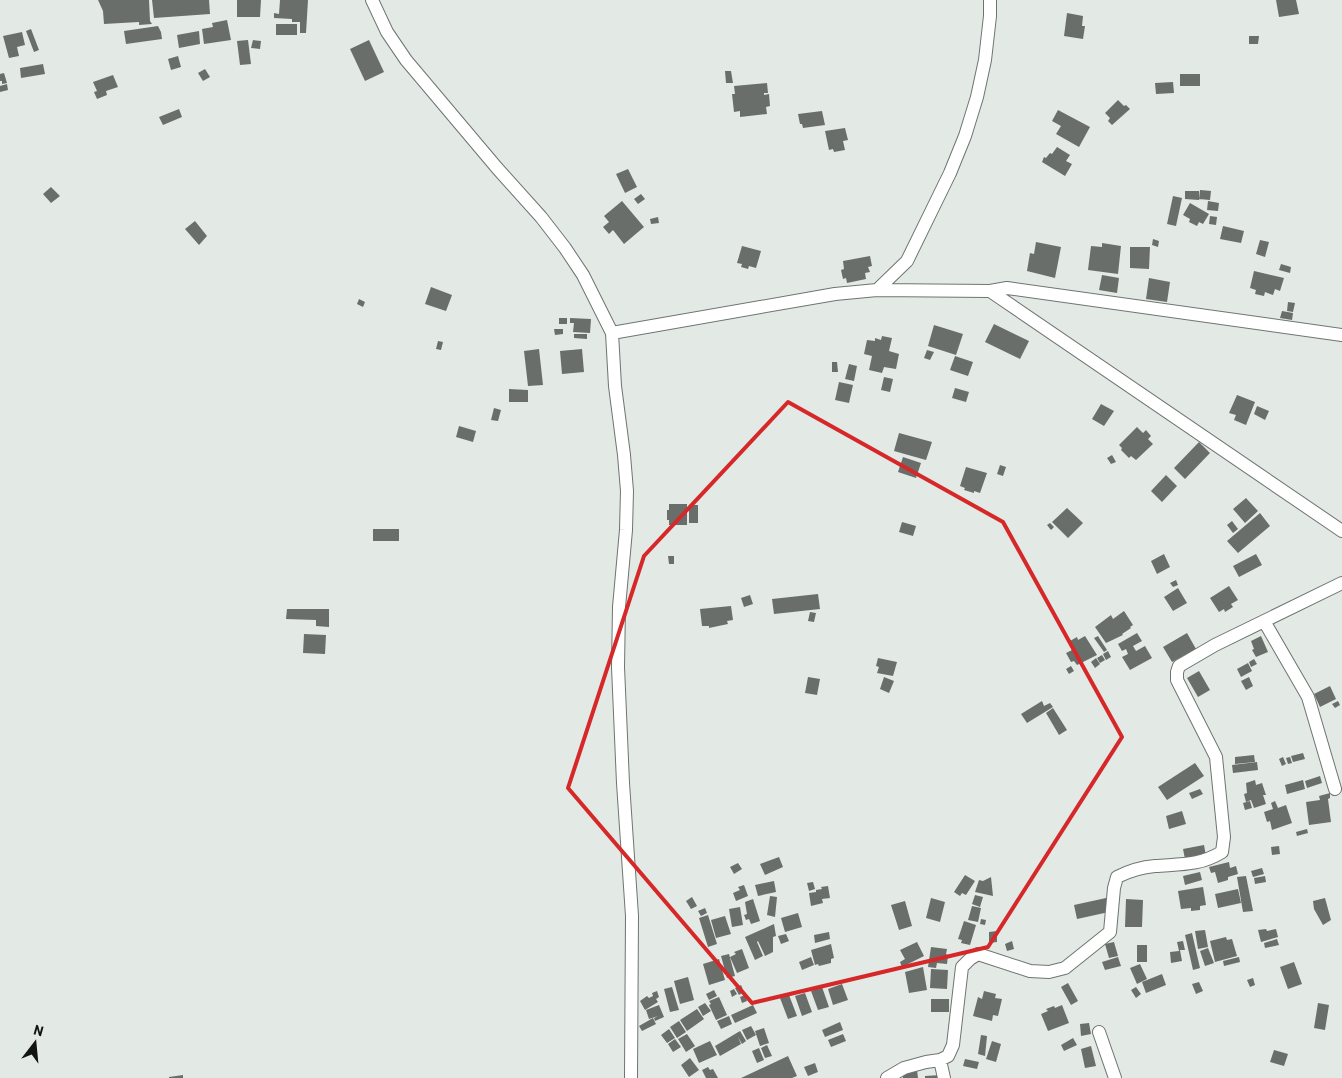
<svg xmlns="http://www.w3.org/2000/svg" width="1342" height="1078" viewBox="0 0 1342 1078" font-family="Barlow,sans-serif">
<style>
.building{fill:#696e6a}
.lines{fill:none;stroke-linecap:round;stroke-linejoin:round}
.street-casing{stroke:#6f7471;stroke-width:14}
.street{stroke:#fff;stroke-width:12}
.marked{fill:none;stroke:#d62828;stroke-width:4;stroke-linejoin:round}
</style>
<rect width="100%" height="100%" fill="#e3e9e5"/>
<path class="building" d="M98,0h51l1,21 2,3 -13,1v-3l-35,2 -1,-13z
M152,0h57l1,14 -56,4z
M237,0h24l-1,17h-23z
M280,0h28l-2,33h-6v-11h-8v-3l-18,-1v-5l5,1z
M1276,0h20l3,14 -20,3z
M1067,13l16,3 -1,10h3l-2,13 -19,-3z
M227,20l4,20 -27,4 -2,-15 11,-2 -1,-4z
M276,24h21v11h-21z
M158,26l3,6 1,7 -36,5 -2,-13z
M31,29l8,21 -5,2 -8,-21z
M199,31l1,13 -21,4 -2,-13z
M22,32l3,13 -8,2 2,9 -10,2 -6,-22z
M1249,36h10l-1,8h-9z
M248,40l3,24 -11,1 -3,-24z
M253,40l8,1 -1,8 -9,-1z
M369,40l15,32 -19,9 -15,-32z
M178,56l3,11 -10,3 -3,-11z
M43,64l2,10 -24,4 -1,-10z
M205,69l5,8 -7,4 -5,-8z
M725,71h6l2,12h-7z
M4,73l3,10 -5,1v-3h-2v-7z
M1180,74h20v12h-20z
M113,75l5,12 -12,4 1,4 -10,4 -3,-7 3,-1 -4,-9z
M1173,82l1,11 -18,1 -1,-11z
M767,83l1,10h-4v2l5,-1 1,12 -4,1 1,7 -27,3v-6l-6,1 -2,-18h3l-1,-8z
M7,84l1,6 -8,2v-6z
M1118,100l6,6 2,-1 4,4 -18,16 -4,-4 2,-3 -5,-5z
M179,109l3,8 -19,8 -4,-8z
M1058,110l32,17 -11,20 -23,-13 5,-8 -9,-5z
M822,111l3,14 -22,3 -1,-4h-2l-2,-10z
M845,128l3,12 -5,1 2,9 -11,2 -1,-3 -4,1 -4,-19z
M1057,147l13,8 -4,6 6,3 -7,12 -23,-14 2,-5 2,1 4,-5 2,1z
M628,169l9,18 -12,6 -9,-19z
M51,187l9,9 -9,7 -8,-9z
M1200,190l11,1 -1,9 -11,-1z
M1185,191h14v9l-14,-1z
M641,194l4,5 -7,5 -4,-5z
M1173,196l9,2 -6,28 -9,-2z
M622,201l22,26 -20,17 -11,-14 -4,4 -6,-7 6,-5 -5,-6z
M1208,201l11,2 -1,8 -11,-1z
M1190,203l19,11 -6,10 -4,-2 -2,4 -8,-4 1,-3 -7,-4z
M1210,216l7,1 -1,8 -7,-1z
M658,217l1,6 -8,1 -1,-5z
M195,221l12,15 -8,9 -14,-16z
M1223,226l21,5 -3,12 -21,-4z
M1153,239l6,2 -1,6 -6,-2z
M1260,240l9,2 -4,15 -9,-3z
M1036,242l25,5 -6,31 -28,-7 3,-18 4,1z
M1102,243l19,3 -3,28 -30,-4 3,-24 11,1z
M742,246l19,5 -5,17 -7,-2 -1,3 -7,-2 1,-3 -5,-1z
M1130,247h20l-1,22 -19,-1z
M870,256l2,10 -4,1 2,5 -5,1 1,6 -19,4 -1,-5 -3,1 -2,-9 3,-1 -1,-8z
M1281,264l10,3 -1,6 -11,-3z
M1254,271l30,7 -4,13 -5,-2 -2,6 -8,-3 -1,4 -9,-2 1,-4 -6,-2z
M1102,275l17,3 -2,15 -18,-3z
M1149,278l21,4 -3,20 -21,-3z
M431,287l21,8 -6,16 -21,-7z
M359,299l6,3 -2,5 -6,-3z
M1288,302l7,1 -2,9 -6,-1z
M1282,311l11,2 -1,7 -12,-2z
M559,318h8v6h-8z
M570,318l21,1 -1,14 -17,-1 1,-9h-4z
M994,324l35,17 -9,18 -35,-17z
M934,325l29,9 -7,21 -28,-9z
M554,329h9v5l-8,1z
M574,334h13v5l-13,-1z
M882,336l10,2 -3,13 10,3 -3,15 -12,-2 -2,6 -13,-3 3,-14 -8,-2 3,-14 8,1v-3l6,2z
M438,341l5,1 -2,8 -5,-1z
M539,349l4,36 -15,1 -4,-35z
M582,349l2,23 -22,2 -2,-23z
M927,350l7,2 -4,8 -6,-2z
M955,356l18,6 -5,14 -18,-6z
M832,362h5l1,10h-6z
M849,364l8,2 -3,15 -9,-2z
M884,377l9,2 -3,13 -9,-2z
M839,382l14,3 -4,18 -14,-3z
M955,388l14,4 -3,10 -14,-4z
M509,389l19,1v12h-19z
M1237,395l18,7 -9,23 -12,-5 2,-5 -7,-2z
M1101,404l13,7 -10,15 -12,-7z
M1257,406l12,5 -4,9 -11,-6z
M494,408l7,2 -3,11 -7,-1z
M459,426l17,5 -3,11 -17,-5z
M1137,427l6,6 3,-3 5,6 -3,3 5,5 -17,16 -5,-4 -2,2 -8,-8 1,-2 -3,-3z
M899,433l33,9 -6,18 -32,-9z
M1199,442l11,11 -25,26 -11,-11z
M1112,455l4,7 -5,2 -4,-6z
M903,457l18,6 -5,15 -18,-6z
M1000,465l6,2 -3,9 -6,-2z
M966,467l21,6 -7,20 -6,-2v2l-10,-3 1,-2 -5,-2z
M1166,475l11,11 -15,16 -11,-11z
M1246,498l12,13 -13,12 -12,-14z
M669,504h18v21h-18v-5h-2v-10h2z
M689,505h9v18h-9z
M1067,508l16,15 -15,15 -16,-16z
M1260,513l10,13 -32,27 -11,-12z
M1232,521l6,8 -5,4 -6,-8z
M902,522l14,4 -3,10 -14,-4z
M1050,523l4,4 -3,3 -4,-5z
M373,529h26v12h-26z
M1164,554l6,13 -13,7 -6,-13z
M1256,554l6,11 -23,12 -6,-11z
M668,556h6v8h-5z
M1176,580l2,5 -5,2 -3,-4z
M1229,586l9,14 -7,4 2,3 -8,5 -1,-3 -5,3 -9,-14z
M1178,588l9,15 -14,8 -9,-14z
M818,594l2,15 -46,5 -2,-15z
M750,595l3,9 -9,3 -3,-9z
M731,606l2,14 -6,1 1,3 -19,4v-2h-7l-2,-17z
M287,609h42v18l-13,-1v-6l-30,-1z
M1124,611l9,14 -3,2 1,1 -9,6 1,1 -17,8 -11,-16 16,-12 2,4z
M810,612l6,1 -2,9 -6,-1z
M1137,633l5,8 -9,5 3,5 9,-5 7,12 -22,12 -8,-13 6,-3 -2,-5 -4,2 -4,-7z
M1187,633l9,16 -24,13 -9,-15z
M304,634l22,1 -1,19 -22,-1z
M1085,636l12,19 -20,10 -3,-4 -3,1 -5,-9 6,-3 -3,-6 3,-1 -2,-2 7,-4 1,3z
M1098,636l9,14 -3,2 -10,-14z
M1261,636l7,16 -12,5 -4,-7 2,-1 -3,-8z
M1108,651l3,6 -5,3 -3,-6z
M1102,655l3,5 -5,3 -3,-5z
M878,658l19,4 -4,14 -16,-3 2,-6 -3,-1z
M1096,658l4,6 -5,4 -4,-6z
M1254,659l3,5 -6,3 -2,-5z
M1248,663l4,8 -11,6 -4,-8z
M1071,666l3,5 -5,3 -3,-5z
M1199,671l11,19 -12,7 -11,-19z
M808,677l12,2 -3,16 -12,-2z
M884,677l10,4 -5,12 -9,-4z
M1249,677l4,9 -7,4 -5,-9z
M1330,686l6,13 -16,8 -6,-13z
M1042,701l2,5 6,-3 3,4 -26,16 -6,-9z
M1338,701l2,4 -5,3 -3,-4z
M1053,708l14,22 -8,5 -13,-22z
M1303,753l2,6 -12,3 -2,-6z
M1254,755l1,7 -20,2v-7z
M1283,757l3,7 -4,2 -3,-7z
M1290,757l2,6 -4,1 -2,-6z
M1257,762l1,8 -25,3 -1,-8z
M1195,763l9,13 -37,24 -9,-13z
M1320,776l2,7 -15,5 -2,-7z
M1255,780l1,5 6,-2 4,12h-3l3,9 -12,4 -3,-8 -5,2 -2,-8 3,-1 -1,-10z
M1303,780l2,9 -18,5 -2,-9z
M1200,789l3,5 -11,5 -3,-6z
M1330,793v5l-2,1 3,23 -22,3 -3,-23 14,-2 -1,-4z
M1250,801l2,7 -7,2 -2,-7z
M1275,801l3,7 8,-3 6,18 -20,7 -2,-9 -3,1 -3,-10 9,-3 -2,-6z
M1182,811l4,13 -17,5 -3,-13z
M1307,829l1,4 -11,3 -1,-4z
M1204,845l2,11 -21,3 -2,-10z
M1279,846l1,8 -8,1 -1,-8z
M779,857l4,10 -18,8 -5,-11z
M1229,862l1,6 6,-2 2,8 -10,3v3l-10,3 -3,-11 -4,1 -2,-6z
M738,863l4,6 -8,5 -4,-7z
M1262,868l2,6 -11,3 -2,-6z
M1200,872l2,8 -17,5 -2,-9z
M965,875l10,6 -9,14 -4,-2 -2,3 -6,-4z
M1246,876l7,35 -10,1 -6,-35z
M1265,876l1,6 -11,2 -1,-6z
M991,877l2,19 -18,-4 4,-12 4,1z
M774,881l2,11 -18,4 -3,-11z
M813,882l2,7 -6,2 -2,-8z
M744,885l4,11 -12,5 -3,-8 7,-3 -2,-3z
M828,886l2,12 -8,1 1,4 -12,3 -2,-13 7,-1v-2l6,-1 -1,-2z
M1203,887l3,18 -6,1v4l-9,1v-3l-10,1 -3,-18z
M1238,889l3,14 -23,5 -3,-14z
M975,895l8,2 -3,10 -8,-3z
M770,896l7,1 -2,20 -8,-2z
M692,897l5,9 -6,3 -5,-8z
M931,898l14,4 -5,20 -14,-4z
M1106,898l3,14 -32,7 -3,-14z
M1325,898l6,22 -8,5 -9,-16 -1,-8z
M753,899l7,22 -9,3 -2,-5 -3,1 -2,-5 3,-1 -2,-12z
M1126,899l17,1 -1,27h-17z
M905,901l7,25 -13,4 -8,-25z
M972,906l9,2 -3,14 -10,-2z
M740,907l3,18 -11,2 -3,-18z
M705,908l2,5 -6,3 -3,-5z
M798,913l4,14 -17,5 -4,-14z
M708,915l9,29 -9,3 -9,-29z
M725,916l6,18 -15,4 -5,-18z
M981,919l5,1 -1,5 -5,-1z
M964,921l12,4 -6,20 -9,-2 1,-3 -4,-1z
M774,924l2,12 -3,1v15l-8,4 -7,-15 -1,1 6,14 -8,4 -10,-23z
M1266,929l1,2 9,-2 2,8 -17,5 -3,-12z
M1205,930l3,17 -10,2 -3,-18z
M997,931v11l-8,1v-11z
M829,932l1,7 -15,4 -1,-8z
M1192,933l8,35 -7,2 -8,-35z
M786,934l3,7 -8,3 -3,-8z
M1226,937l1,3 5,-1 5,17 -22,6 -5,-21z
M1277,939l2,6 -14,3 -1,-5z
M1012,941l2,8 -7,2 -2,-7z
M1183,941l2,9h-5l2,11 -11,2 -1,-11 9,-1 -2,-9z
M917,942l7,14 -22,11 -2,-5 5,-3 -5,-9z
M1114,942l4,14 -9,2 -4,-14z
M831,944l3,14 -3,1v4l-12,3 -1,-2 -3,1 -4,-15z
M1137,945h10v17h-10z
M931,947l16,2 -1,5 2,1 -1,9 -10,-1 -1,5 -8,-1z
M1208,948l6,15 -9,3 -5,-15z
M742,949l7,19 -12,5 -7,-16 6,-3 -2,-2z
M729,954l6,22 -8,2 -6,-22z
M811,957l3,8 -12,5 -3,-8z
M1118,957l3,9 -16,4 -3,-8z
M1239,957l1,5 -16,4 -1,-5z
M719,959l6,21 -16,5 -6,-21z
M1294,962l8,22 -14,5 -8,-22z
M1140,964l7,15 -10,5 -7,-16z
M923,967l4,23 -18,3 -4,-21z
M931,969l17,1 -1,19 -17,-1z
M1162,974l4,11 -20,8 -4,-11z
M688,977l6,23 -14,4 -6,-23z
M1253,978l2,7 -5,2 -3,-7z
M1199,982l4,9 -7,3 -4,-10z
M1068,983l10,18 -7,4 -10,-18z
M842,984l6,16 -15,5 -5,-16z
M741,985l3,7 -5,3 -4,-7z
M672,987l7,23 -9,2 -6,-23z
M822,987l7,20 -11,3 -7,-19z
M1136,987l5,7 -5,4 -5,-8z
M734,989l3,5 -5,3 -2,-6z
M714,990l3,6 -8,4 -3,-6z
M657,991l2,6 -3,2 2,3 -13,8 -5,-9 7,-5 2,2 4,-2 -1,-3z
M984,991l12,3 -1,4 7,1 -4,17 -5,-1 -1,6 -19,-5 5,-19 4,2z
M805,993l7,19 -10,4 -7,-20z
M745,995l2,6 -5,2 -2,-6z
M789,995l8,21 -9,3 -8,-21z
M719,997l8,18 -11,5 -7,-15 2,-1 -2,-3z
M931,999h18v13h-18z
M705,1003l6,8 -8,5 -5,-9z
M1318,1003l11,2 -4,25 -11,-2z
M659,1005l5,12 -9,4 -1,-3 4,-2 -9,3 -3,-9z
M753,1005l4,8 -22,10 -4,-8z
M1062,1005l7,18 -21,8 -7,-17 7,-3 -2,-2 8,-3 1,2z
M697,1009l7,10 -17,12 -7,-11z
M729,1016l3,8 -11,5 -4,-8z
M653,1018l3,6 -14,7 -3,-5z
M679,1021l7,11 -9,6 -7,-11z
M840,1022l3,8 -18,7 -3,-7z
M1089,1023l2,11 -10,2 -1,-12z
M751,1026l5,9 -9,5 -5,-10z
M764,1028l5,15 -9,3 -5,-15z
M669,1029l6,9 -8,5 -6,-8z
M740,1031l6,10 -4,3 -4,-7 3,7 -21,12 -5,-10z
M687,1034l8,12 -9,6 -8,-13z
M843,1034l3,7 -15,6 -3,-7z
M981,1035l6,1 -2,20 -7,-2z
M1073,1038l4,7 -13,6 -3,-6z
M675,1039l6,8 -8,5 -5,-8z
M710,1041l7,14 -18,8 -6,-14z
M992,1041l9,3 -5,18 -10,-3z
M767,1045l5,11 -7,2 -4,-10z
M1091,1046l5,20 -11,2 -4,-19z
M759,1048l5,12 -7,3 -5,-12z
M1274,1050l14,4 -4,12 -14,-4z
M788,1056l9,20 -5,2h-51z
M690,1058l9,12 -10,7 -8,-12z
M965,1059l14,3 -2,7 -14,-3z
M815,1063l3,9 -10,4 -4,-9z
M708,1067l2,3 3,-1 5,9h-12l-4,-8z
M917,1070l1,8h-15l-1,-7z
M183,1075v3h-14v-1z
M941,1075v3h-16v-2z"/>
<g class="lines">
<defs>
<path id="street" d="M372,0l15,32 19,28 91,108 44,49 24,31 18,27 29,58
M877,290l113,1 352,240
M990,291l17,-3 335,47
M1264,621l44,76 27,92
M1099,1032l16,46
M940,1060l4,18
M631,1078l1,-162 -9,-133 -5,-116 1,-60 7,-77 1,-39 -3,-36 -9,-69 -3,-53 223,-39 42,-4 30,-29 43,-88 15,-37 12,-39 8,-37 5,-44v-16
M887,1078l17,-10 22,-6 14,-2 8,-4 5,-11 9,-78 8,-8 8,-5 52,17 19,1 16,-4 45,-36 4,-44 3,-11c12,-6 25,-10 38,-11 25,-2 44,0 67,-14l2,-15 -8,-80 -39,-77v-8l2,-6 36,-21 127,-62"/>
</defs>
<use href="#street" class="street-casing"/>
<use href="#street" class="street"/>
</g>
<path class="marked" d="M788,402l215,120 119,215 -134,210 -236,56 -184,-215 76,-232z"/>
<g transform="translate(35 1043) rotate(16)" stroke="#e3e9e5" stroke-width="4" paint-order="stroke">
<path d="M0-4L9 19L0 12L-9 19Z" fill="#111412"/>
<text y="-8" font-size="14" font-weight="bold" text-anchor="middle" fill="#111412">N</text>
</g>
</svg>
